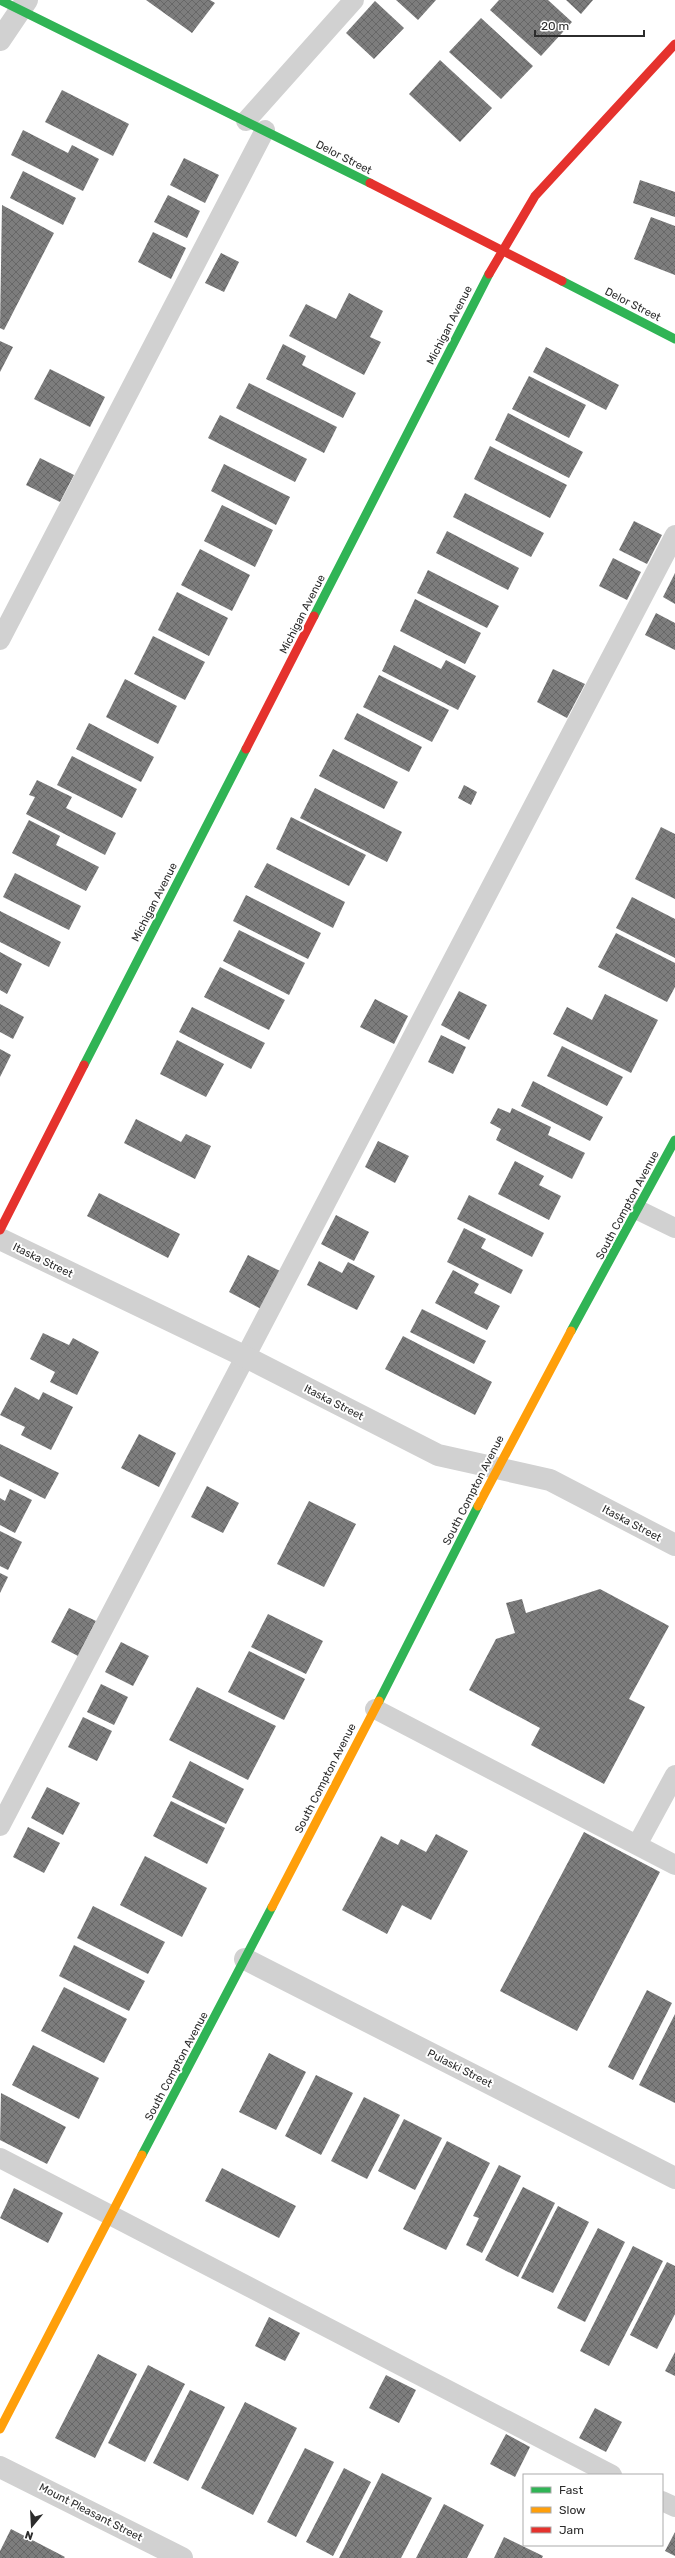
<svg xmlns="http://www.w3.org/2000/svg" width="675" height="2558" viewBox="0 0 675 2558" font-family="Rubik,sans-serif">
<style>
.building{fill:url(#building-cross-hatch)}
.lines{fill:none;stroke-linecap:round;stroke-linejoin:round}
.lane{stroke:#d1d1d1;stroke-width:20}
.street{stroke:#d1d1d1;stroke-width:22}
.fast{stroke:#30b455;stroke-width:9}
.slow{stroke:#ff9f0a;stroke-width:9}
.jam{stroke:#e5322d;stroke-width:9}
.labels{text-anchor:middle;stroke-width:4;stroke-linejoin:round;paint-order:stroke}
.street-label{font-size:11px;fill:#2c2c2c;stroke:#fff}
</style>
<defs>
<pattern id="building-cross-hatch" width="8" height="8" patternUnits="userSpaceOnUse"><rect width="8" height="8" fill="#7d7d7d"/><path d="M0 0l8 8M0 8l8-8" fill="none" stroke="#676767"/></pattern>
</defs>
<rect width="100%" height="100%" fill="#fff"/>
<path class="building" d="M146,0h64l5,3 -23,30z
M396,0h40l-18,20z
M499,0h49l24,22 -31,34 -51,-46z
M566,0h27l-12,14z
M375,1l29,27 -30,31 -28,-26z
M481,18l52,48 -32,33 -52,-47z
M440,60l52,48 -32,34 -51,-48z
M62,90l67,34 -16,32 -68,-34z
M23,130l45,23 4,-8 27,14 -16,32 -72,-36z
M184,158l35,17 -14,28 -35,-18z
M23,171l53,27 -13,27 -53,-27z
M640,180l35,12v25l-42,-14z
M168,195l32,16 -13,27 -33,-16z
M2,205l52,28 -50,97 -4,-2z
M651,217l24,9v49l-41,-16z
M153,232l33,16 -15,31 -33,-17z
M221,253l18,9 -15,30 -19,-9z
M349,293l34,18 -13,26 11,5 -17,33 -75,-39 17,-32 30,15z
M0,341l13,6 -13,25z
M283,344l23,12 -4,9 54,28 -13,25 -77,-39z
M546,347l73,38 -13,25 -73,-38z
M50,369l55,28 -15,30 -56,-28z
M529,376l57,29 -17,33 -57,-29z
M249,383l88,44 -13,26 -88,-45z
M508,413l75,39 -14,26 -74,-38z
M220,415l87,44 -12,23 -87,-44z
M490,446l77,39 -17,33 -76,-39z
M40,458l34,17 -14,27 -34,-17z
M224,464l66,33 -14,28 -65,-34z
M465,493l79,40 -13,24 -78,-40z
M222,505l51,25 -18,37 -51,-26z
M634,521l28,14 -15,29 -28,-14z
M447,531l72,37 -11,22 -72,-37z
M200,549l50,26 -18,36 -51,-26z
M613,558l28,14 -14,28 -28,-14z
M428,570l71,36 -12,22 -70,-35z
M675,573v31l-12,-7z
M177,592l51,26 -19,38 -51,-26z
M415,599l66,34 -16,31 -65,-33z
M656,613l19,10v27l-30,-15z
M153,636l52,26 -20,38 -51,-26z
M394,645l47,24 5,-9 30,16 -18,34 -76,-39z
M553,669l32,15 -18,34 -30,-16z
M379,675l70,35 -17,32 -69,-35z
M125,679l52,27 -19,38 -52,-27z
M357,713l65,34 -13,25 -65,-33z
M89,723l65,34 -13,25 -65,-33z
M333,749l65,33 -14,27 -65,-33z
M72,756l65,33 -15,29 -65,-33z
M37,780l35,17 -6,11 50,25 -11,22 -79,-41 9,-17 -6,-2z
M464,785l13,7 -6,13 -13,-7z
M315,788l87,44 -15,30 -87,-44z
M291,817l75,38 -17,31 -73,-37z
M29,820l31,16 -4,9 43,22 -13,24 -74,-38z
M661,827l14,7v65l-40,-20z
M267,863l78,39 -12,26 -79,-41z
M15,873l66,33 -12,24 -66,-33z
M246,895l75,38 -13,26 -75,-38z
M632,897l43,22v39l-59,-30z
M0,911l61,31 -12,25 -49,-25z
M239,930l66,33 -16,32 -66,-34z
M616,933l59,30v24l-8,15 -69,-35z
M0,952l22,12 -15,30 -7,-4z
M220,967l65,33 -16,30 -65,-33z
M459,991l28,14 -18,35 -28,-15z
M605,994l53,26 -27,53 -78,-39 14,-27 25,13z
M375,999l33,17 -14,28 -34,-17z
M0,1004l24,13 -11,22 -13,-7z
M192,1007l73,36 -14,26 -72,-37z
M441,1035l25,12 -13,27 -25,-12z
M177,1040l47,24 -18,33 -46,-23z
M562,1046l61,31 -16,29 -60,-30z
M0,1049l11,6 -11,22z
M533,1081l70,36 -13,24 -69,-35z
M498,1108l12,5 2,-5 39,19 -3,8 37,18 -13,26 -76,-39 5,-11 -11,-6z
M136,1119l45,23 5,-8 25,12 -16,33 -71,-36z
M378,1141l31,15 -14,27 -30,-16z
M515,1161l29,15 -5,9 22,11 -12,24 -51,-26z
M99,1193l81,41 -12,24 -81,-42z
M469,1195l75,38 -12,24 -75,-38z
M336,1215l33,17 -15,29 -33,-17z
M464,1228l22,11 -5,9 42,22 -12,24 -64,-32z
M248,1255l34,17 -19,38 -34,-18z
M319,1261l23,12 6,-11 27,14 -18,34 -50,-25z
M453,1270l26,14 -5,9 26,13 -13,24 -52,-27z
M422,1309l64,32 -12,23 -64,-32z
M43,1333l26,12 4,-7 26,14 -22,43 -27,-13 5,-10 -25,-13z
M403,1336l89,46 -17,33 -90,-46z
M15,1387l24,13 4,-8 30,15 -22,43 -30,-15 4,-8 -25,-12z
M139,1434l37,19 -17,34 -38,-19z
M0,1444l59,29 -14,26 -45,-23z
M207,1486l32,17 -16,30 -32,-16z
M10,1489l22,11 -17,33 -15,-8v-27l5,3z
M309,1501l47,23 -32,63 -47,-23z
M0,1531l22,11 -14,28 -8,-4z
M0,1573l8,4 -8,16z
M600,1589l69,37 -40,73 16,8 -41,77 -73,-39 9,-17 -71,-38 27,-51 19,-6 -9,-30 16,-4 4,14z
M69,1608l27,13 -18,35 -27,-14z
M268,1614l55,27 -17,33 -55,-27z
M121,1642l28,14 -16,30 -28,-14z
M249,1651l56,28 -21,41 -56,-28z
M101,1684l27,13 -14,28 -27,-13z
M197,1687l79,39 -28,54 -79,-40z
M83,1717l29,14 -15,30 -29,-14z
M190,1761l54,28 -18,35 -54,-27z
M47,1787l33,16 -17,32 -32,-17z
M171,1801l54,27 -18,36 -54,-28z
M28,1827l32,16 -16,30 -31,-16z
M584,1832l76,40 -83,159 -77,-40z
M436,1834l32,17 -37,69 -29,-15 -15,29 -45,-24 39,-74 17,9 3,-6 25,13z
M145,1856l62,32 -25,49 -62,-32z
M93,1906l72,36 -17,32 -71,-36z
M74,1945l71,36 -16,30 -70,-35z
M64,1987l63,32 -23,44 -63,-32z
M647,1990l25,13 -39,77 -25,-13z
M675,2014v89l-36,-18z
M33,2045l66,33 -20,41 -67,-34z
M269,2053l37,19 -30,58 -37,-18z
M316,2075l37,18 -32,62 -36,-19z
M1,2093l65,34 -19,37 -47,-24z
M364,2097l36,18 -33,64 -36,-18z
M404,2119l38,19 -27,52 -37,-19z
M447,2141l43,22 -44,87 -43,-21z
M499,2165l22,11 -39,77 -16,-8 13,-27 -6,-2z
M222,2168l74,38 -17,32 -74,-37z
M523,2187l32,16 -37,74 -33,-17z
M14,2188l49,25 -15,30 -48,-25z
M558,2206l31,16 -36,71 -32,-15z
M598,2228l27,14 -40,80 -28,-14z
M633,2246l30,15 -54,105 -29,-15z
M667,2262l8,4v48l-18,35 -27,-14z
M269,2317l31,16 -15,28 -30,-15z
M675,2352v24l-10,-5z
M98,2354l39,20 -42,84 -40,-20z
M148,2365l37,19 -40,78 -37,-19z
M386,2375l30,15 -17,33 -30,-15z
M190,2390l35,17 -37,74 -35,-18z
M245,2402l52,26 -44,87 -52,-27z
M595,2408l27,14 -16,30 -27,-14z
M506,2434l24,13 -15,30 -25,-13z
M305,2448l29,14 -38,75 -29,-15z
M344,2468l27,14 -38,74 -27,-14z
M382,2473l50,25 -31,60h-62z
M444,2504l40,21 -17,33h-51z
M11,2529l54,28 -1,1h-64v-7z
M675,2532v24l-10,-5z
M504,2537l39,19 -1,2h-48z"/>
<g class="lines">
<path class="lane" d="M246,121l108,-121
M0,640l265,-510
M638,1210l37,18
M375,1709l300,156
M0,1826l675,-1291
M637,1845l38,-70
M0,2158l612,317
M662,2501l13,6"/>
<path class="street" d="M0,40l27,-40
M0,1239l244,117 194,99 112,25 125,65
M245,1959l430,219
M0,2467l182,91"/>
<path class="fast" d="M0,0l370,183
M562,281l113,58
M314,616l175,-342
M84,1065l162,-316
M571,1331l104,-191
M379,1701l99,-195
M142,2155l130,-248"/>
<path class="slow" d="M478,1506l93,-175
M272,1907l107,-206
M0,2429l142,-274"/>
<path class="jam" d="M370,183l192,98
M489,274l46,-78 140,-152
M246,749l68,-133
M0,1230l84,-165"/>
</g>
<g class="labels">
<g class="street-label">
<text transform="translate(344 157) rotate(27)" y="4">Delor Street</text>
<text transform="translate(633 304) rotate(27)" y="4">Delor Street</text>
<text transform="translate(449 325) rotate(-63)" y="4">Michigan Avenue</text>
<text transform="translate(302 614) rotate(-63)" y="4">Michigan Avenue</text>
<text transform="translate(154 902) rotate(-63)" y="4">Michigan Avenue</text>
<text transform="translate(627 1205) rotate(-62)" y="4">South Compton Avenue</text>
<text transform="translate(43 1260) rotate(26)" y="4">Itaska Street</text>
<text transform="translate(334 1402) rotate(27)" y="4">Itaska Street</text>
<text transform="translate(473 1490) rotate(-63)" y="4">South Compton Avenue</text>
<text transform="translate(632 1523) rotate(28)" y="4">Itaska Street</text>
<text transform="translate(325 1778) rotate(-63)" y="4">South Compton Avenue</text>
<text transform="translate(176 2066) rotate(-62)" y="4">South Compton Avenue</text>
<text transform="translate(460 2068) rotate(27)" y="4">Pulaski Street</text>
<text transform="translate(91 2512) rotate(27)" y="4">Mount Pleasant Street</text>
</g>
</g>
<rect x="523" y="2474" width="140" height="72" fill="#ffffff" stroke="#ababab"/>
<rect x="531" y="2487" width="20" height="6" fill="#30b455" stroke="#ababab"/>
<text x="559" y="2494" font-size="12" fill="#2c2c2c">Fast</text>
<rect x="531" y="2507" width="20" height="6" fill="#ff9f0a" stroke="#ababab"/>
<text x="559" y="2514" font-size="12" fill="#2c2c2c">Slow</text>
<rect x="531" y="2527" width="20" height="6" fill="#e5322d" stroke="#ababab"/>
<text x="559" y="2534" font-size="12" fill="#2c2c2c">Jam</text>
<g transform="translate(32 2526) rotate(198)" stroke="#ffffff" stroke-width="3" paint-order="stroke">
<path d="M0-3L7 15L0 10L-7 15Z" fill="#2c2c2c"/>
<text y="-6" font-size="11" font-weight="bold" text-anchor="middle" fill="#2c2c2c">N</text>
</g>
<path d="M535 30v6h109v-6" fill="none" stroke="#2c2c2c" stroke-width="2"/>
<text x="541" y="30" font-size="12" fill="#2c2c2c" stroke="#ffffff" stroke-width="3" paint-order="stroke">20 m</text>
</svg>
